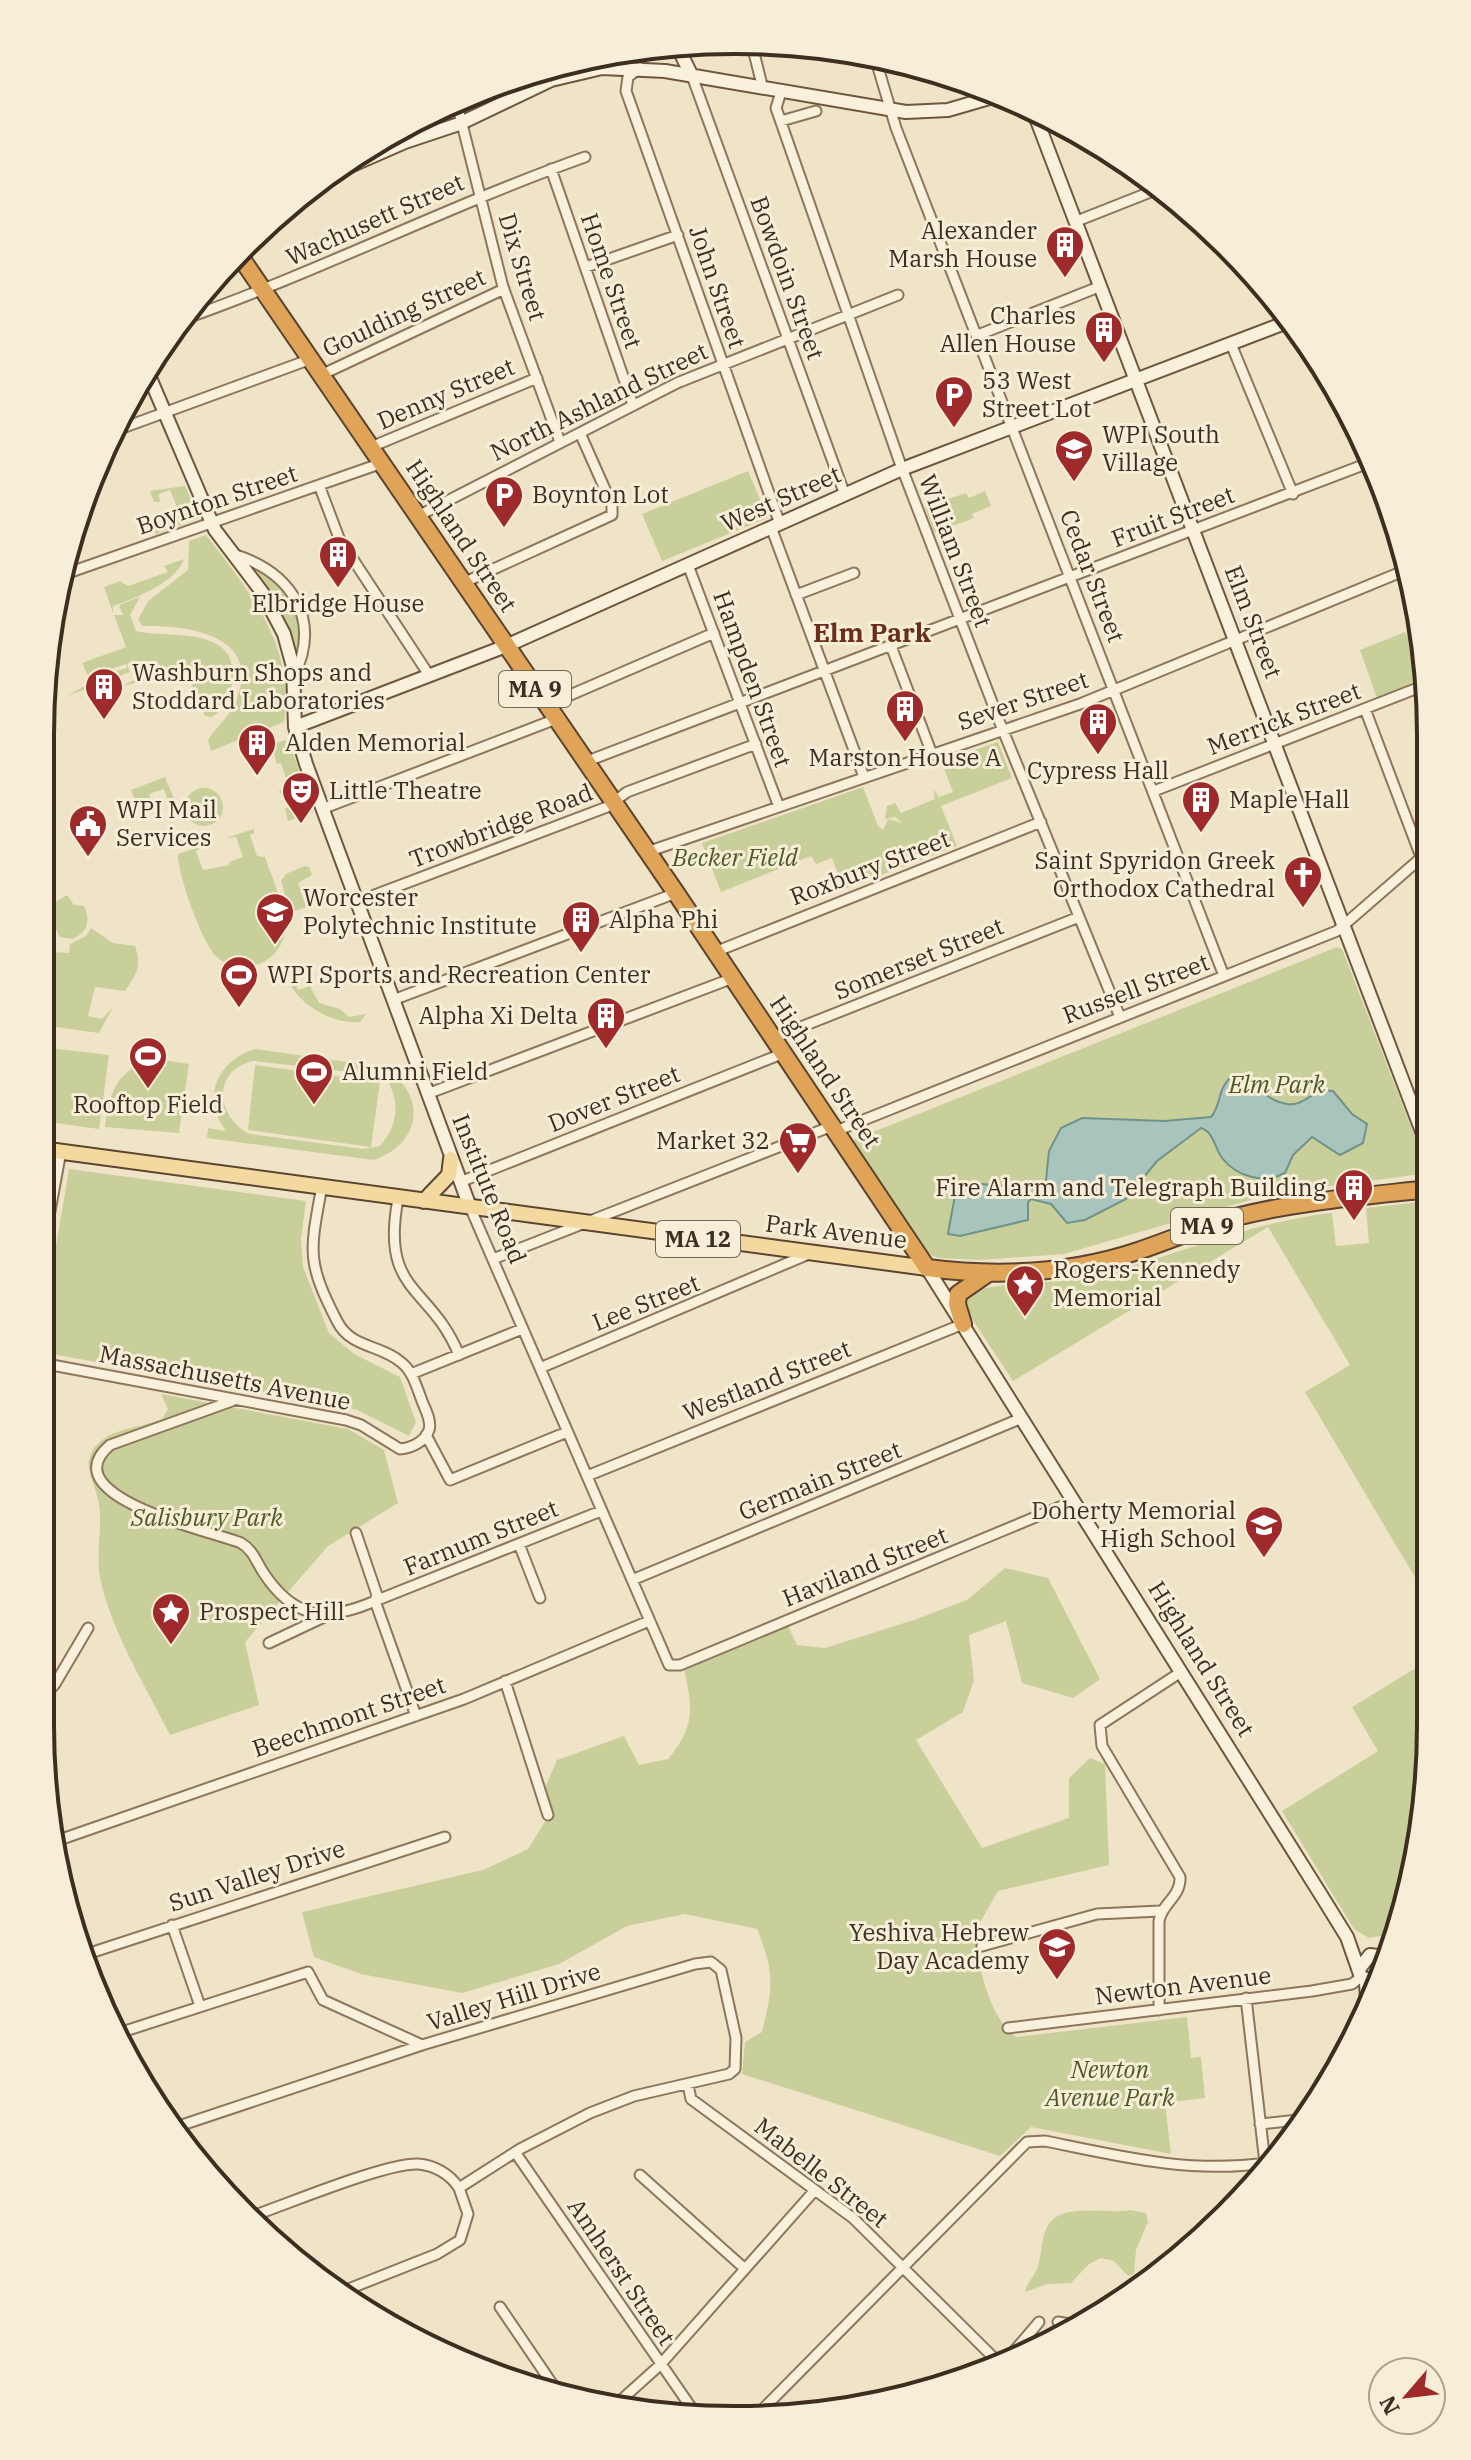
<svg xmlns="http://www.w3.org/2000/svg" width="1471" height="2460" viewBox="0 0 1471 2460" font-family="'IBM Plex Serif',serif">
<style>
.green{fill:#c9cf9b;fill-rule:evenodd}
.water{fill:#a9c4bc;stroke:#6f938a;stroke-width:2}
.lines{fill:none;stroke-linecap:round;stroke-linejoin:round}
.street-casing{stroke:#8d765c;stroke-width:13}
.secondary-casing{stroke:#6f573f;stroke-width:16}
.primary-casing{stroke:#5b4430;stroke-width:18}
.highway-casing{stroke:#5b4430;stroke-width:20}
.street{stroke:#faf1dc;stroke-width:9}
.secondary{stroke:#faf1dc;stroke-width:12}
.primary{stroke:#f3d9a0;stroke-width:14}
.highway{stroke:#e0a458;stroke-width:16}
.labels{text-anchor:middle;stroke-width:6;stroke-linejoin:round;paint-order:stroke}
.shield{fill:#f7eed8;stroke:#756857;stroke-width:2}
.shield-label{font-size:22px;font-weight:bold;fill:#3d2e20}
.street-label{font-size:24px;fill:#3d2e20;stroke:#f7eed8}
.poi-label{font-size:24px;fill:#3d2e20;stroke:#f7eed8;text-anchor:start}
.park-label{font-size:24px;font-style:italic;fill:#4d5a26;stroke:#f7eed8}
.neighbourhood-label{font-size:26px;font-weight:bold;fill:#6b2e1e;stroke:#f7eed8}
.rim{fill:none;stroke:#3d2e20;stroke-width:4}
</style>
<rect width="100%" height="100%" fill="#f0e4c8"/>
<path class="green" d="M748,471l20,47 -106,43 -20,-47z
M185,486l14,32 -43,16 -3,-9 17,-2 -2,-7 11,-4 -9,-22 -11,4 1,8h-6l-4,-11z
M985,491l6,15 -19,8 2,4 -40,15 -9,-26 41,-14 3,5z
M206,535c43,56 90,111 78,187l-73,29 -3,-11c8,-13 20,-22 26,-35 32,-68 -42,-80 -91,-79l-5,-6 10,-19 40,-31 1,-29z
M184,559c-8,24 -49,39 -71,47v7l-9,-26 16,-6 8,5 40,-14 -4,-6z
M253,564c33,26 55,46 45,92l-13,-35z
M140,597l-10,18 6,16c31,8 101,-7 97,48 -2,16 -8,29 -21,38l-7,-1 -19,-45 -64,15 16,-8 -6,-16 -5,2 3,8 -11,4 -2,-5 10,-3 -1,-4 -15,5 1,4 -17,6 2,6 -30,11 24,-14 -9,-19 44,-16 -12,-32h9l-4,-10z
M1405,632l20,33 2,14 -50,19 -17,-48z
M285,740l4,1 24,71 -25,9 -3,-12 3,-2 -9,-16 9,-7 -7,-21 -4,1 -3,-10 -11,3 -5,-8z
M998,742l14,36 -71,28 16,40 -113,43 -12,-31 -16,6 -5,-8 -90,36 -19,-49 161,-56 15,39 5,4 5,-11 14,4 -7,-6 -10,2 2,-13 8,-3 6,10 34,-14 -2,-10 6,8 14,-5 -12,-31z
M165,777l10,24 -7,-1 -4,-11 -15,5 4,11 -14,5 -8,-20z
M185 807a19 19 0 1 1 38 0a19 19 0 1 1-38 0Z
M254,829v4l-4,2 7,21 8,1c7,22 21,48 20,71 -1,34 -43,51 -68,29 -14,-12 -40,-84 -39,-103l27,-9 -9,6 7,19 27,-5 -1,-3 14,-5 -7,-20 -10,1z
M304,866l5,1 3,8 -14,8 8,24 -16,6 -9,-32 5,-7z
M67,895l7,10 10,1c6,13 5,26 -11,33l-13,-2 -7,-13 -1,-20z
M91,928l22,15 22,3c7,20 2,28 -10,45l-30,-4 -7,29 14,3 11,-12 -14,26 -58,-8v-73l10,9 1,-9 17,1 1,-9 16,-8z
M1337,947l5,2 87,224 -158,21 -207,60 -84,6 -42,-2 -10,-4 -75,-114z
M296,985l2,5 12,-4 9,17 21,6 9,8 17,-3 -6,8c-24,3 -57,-15 -69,-36z
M41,1047l68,8 -10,74 -58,-8z
M255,1049l122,17c50,21 49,76 -3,94l-167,-22 1,-10 18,3c-25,-34 -9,-70 29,-82zM254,1061l121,14 12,5c14,23 10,47 -7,66l-17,3 -113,-15c-35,-17 -38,-65 4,-73z
M157,1059l32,5 -10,69 -74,-6c5,-38 13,-59 52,-68z
M255,1065l125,17 -9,65 -123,-17z
M69,1169l237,32 -5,38 2,28 26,66 25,21 46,23 16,45 -7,14 -54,-27 -314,-57v-56l11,-26z
M1429,1201v400l-124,-209 45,-27 -82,-138 -255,154 -49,-74 2,-12c20,-13 83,-11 113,-16 86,-17 163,-56 253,-66l4,33 33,-3 -3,-35z
M161,1394l187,35 36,21 14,53 -70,43 -83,96 14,63 -89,30c-25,-50 -58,-102 -70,-157 -5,-26 4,-56 -2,-79 -4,-19 -17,-33 -3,-52 14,-19 46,-19 67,-28l6,-10z
M1005,1568l43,10 52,101 -27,19 -51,-15 -16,-62 -37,14 5,45 -11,32 -47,28 66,108 87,-30v-40l21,-20 15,6 4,101 -111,26 -24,42c6,35 13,81 42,104l171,-20 4,41 10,-1 4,41 -40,5 6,51 -140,-27 -31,29 -258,-82 3,-32 17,-10c11,-46 13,-58 -5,-103l-72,-15 -58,12 -68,38 -97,29 -101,-19 -47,-17 -12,-45 181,-42 45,-21 23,-37 -7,-22 13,-30 67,-24 15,29 29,-6c27,-32 25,-51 16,-90l104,-43 9,19 28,3 92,-29 50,-19z
M1429,1660v110l-29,150 -13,15 -18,3 -15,-9 -72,-118 96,-60 -26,-44z
M1131,2210l15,3 2,9 -12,28 -2,24 -6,2 -14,-15 -13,-3 -12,6 -18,19 -23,1 -23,8c1,-8 10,-16 13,-26 4,-12 3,-26 8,-37 12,-29 60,-14 85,-19z"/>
<path class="water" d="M1231,1077c23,2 34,24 56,27 18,3 26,-17 46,-13l19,23 15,10 -4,19 -23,12 -28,-18 -19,18 -8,18c-21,11 -48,4 -63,-15 -8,-11 -8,-26 -21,-30l-44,33 -31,38 -41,21 -18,3 -16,-19 -20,-5 -3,3v18l-68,16 -12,-2 7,-39 7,-13 83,8 4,-39 12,-23 21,-10 82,3 47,-4c11,-13 6,-28 20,-40z"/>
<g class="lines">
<defs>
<path id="street" d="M751,41l12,48
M874,54l22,74 328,848
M640,68l-12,9 -2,14 154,433
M692,76l153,419
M781,92l-5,16 124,355 100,260 120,294
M456,100l47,187 57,155
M781,121l35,-10
M551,169l82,236
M1077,221l81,-32
M586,267l92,-32
M181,320c137,-48 267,-114 404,-163
M978,335l123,-49
M1231,344l62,150
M321,375l183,-86
M117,430l194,-71
M371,447l166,-69
M319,485l20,53 90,137
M418,516l259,-133 221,-88
M771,527l93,250
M233,554c58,18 89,64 61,122
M688,565l91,242
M65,574l317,-111
M463,583l149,-68v-10l-32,-72
M796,595l58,-22
M891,646l41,108
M1422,687l7,13
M547,705l167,-72
M1365,709l56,148
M585,762l786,-300
M1154,791l274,-107
M322,809l234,-90
M647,852l433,-148 326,-134
M356,902l251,-95 20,-15 129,-48
M715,952l326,-130
M393,1000l283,-107
M773,1038l306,-121
M427,1094l306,-116
M836,1131l501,-200 92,-80
M460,1182l324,-129
M398,1199c-18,95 33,86 61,156
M470,1207l199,458h11l394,-164
M493,1259l339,-133
M41,1260l20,-109
M41,1363l305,57 15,5 39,24c11,-1 25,-7 29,-19 3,-9 -4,-21 -7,-29 -5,-13 -9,-29 -20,-38 -21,-19 -51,-14 -65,-42 -31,-60 -27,-70 -15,-135
M540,1368l271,-115
M411,1374l111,-45
M232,1401l-122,44c-61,52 105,87 131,98 12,7 15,18 22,29 31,48 64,50 112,29l41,115
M426,1435l24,45 117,-48
M587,1476l376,-152
M40,1507l3,-2
M356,1533l21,62 -2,6 226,-90
M519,1544l21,54
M632,1580l390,-162
M269,1643l55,-26
M505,1681l43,134
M40,1701l15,-17 33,-56
M59,1840l405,-141 185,-78
M172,1925l28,81
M982,1946l115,-32 63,-3
M81,1956l364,-119
M1246,1998l19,165
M1159,2010v-89c3,-18 22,-24 21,-44l-78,-131 -2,-21 81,-53
M1008,2028l304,-37 40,-7 9,-7
M122,2032l186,-60 15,28 99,45
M688,2085l3,14 162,119 145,144
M1260,2124l47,-5
M173,2128l249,-83 273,-81 16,-2 10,8 15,68 -1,31 -6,5 -95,22 -44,17 -70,36 -61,39 9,26 -8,26 -23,14 -96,38
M515,2152l180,261
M640,2175l104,93
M252,2216c36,-12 133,-53 166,-52 16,1 32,10 41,24
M500,2307l57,84
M1058,2322l12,2
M1010,2356l29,-34
M620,2401l40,-36 155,-175
M755,2417l272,-275 18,-1c73,15 145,33 220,22"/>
<path id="secondary" d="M677,46l15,30
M612,52l11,15
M1033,110l396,1040
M325,177l80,-35 54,-18 92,-44 51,-12 63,3 241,41 42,-2 55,-16
M147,371l68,159 47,62 22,42 9,33 2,60 11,37 164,443
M295,727l211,-81 396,-177 388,-148
M927,1268l394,627 26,42 14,40 16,6
M1382,1958l12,-12
M1359,1969l11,-14 8,1 8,8
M1366,1982l1,21"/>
<path id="primary" d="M41,1149l886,119
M424,1201l25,-26 2,-16"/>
<path id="highway" d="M237,252l439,641 251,375c71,9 142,6 211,-17 33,-11 64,-25 98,-34 63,-16 129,-21 193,-28
M963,1324l-6,-20 1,-10 29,-20"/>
</defs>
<use href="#street" class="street-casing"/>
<use href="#secondary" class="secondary-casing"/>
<use href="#primary" class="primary-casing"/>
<use href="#highway" class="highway-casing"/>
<use href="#street" class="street"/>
<use href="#secondary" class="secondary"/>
<use href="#primary" class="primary"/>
<use href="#highway" class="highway"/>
</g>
<defs>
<symbol id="building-pin" viewBox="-11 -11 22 30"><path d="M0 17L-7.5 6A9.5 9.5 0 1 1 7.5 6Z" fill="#9e2a2b" stroke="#f7eed8"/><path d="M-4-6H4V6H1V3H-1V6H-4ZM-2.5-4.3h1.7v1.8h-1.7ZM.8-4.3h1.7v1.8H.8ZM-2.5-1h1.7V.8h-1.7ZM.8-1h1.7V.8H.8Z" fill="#fff"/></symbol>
<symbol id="parking-pin" viewBox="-11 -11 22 30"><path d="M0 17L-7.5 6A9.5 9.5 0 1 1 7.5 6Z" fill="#9e2a2b" stroke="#f7eed8"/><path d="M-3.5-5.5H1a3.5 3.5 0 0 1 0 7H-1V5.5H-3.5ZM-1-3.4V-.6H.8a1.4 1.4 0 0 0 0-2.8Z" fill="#fff"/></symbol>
<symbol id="university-pin" viewBox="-11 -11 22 30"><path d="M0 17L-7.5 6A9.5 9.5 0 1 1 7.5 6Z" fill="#9e2a2b" stroke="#f7eed8"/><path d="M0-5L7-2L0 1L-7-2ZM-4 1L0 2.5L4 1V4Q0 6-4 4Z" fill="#fff"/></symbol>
<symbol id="theatre-pin" viewBox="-11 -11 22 30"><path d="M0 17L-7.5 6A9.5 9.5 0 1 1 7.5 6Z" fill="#9e2a2b" stroke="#f7eed8"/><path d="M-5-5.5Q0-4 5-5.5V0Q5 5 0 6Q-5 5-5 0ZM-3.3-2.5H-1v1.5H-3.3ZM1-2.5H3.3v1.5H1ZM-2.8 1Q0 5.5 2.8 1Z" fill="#fff"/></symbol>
<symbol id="civic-pin" viewBox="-11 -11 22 30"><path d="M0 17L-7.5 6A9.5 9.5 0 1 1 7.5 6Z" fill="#9e2a2b" stroke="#f7eed8"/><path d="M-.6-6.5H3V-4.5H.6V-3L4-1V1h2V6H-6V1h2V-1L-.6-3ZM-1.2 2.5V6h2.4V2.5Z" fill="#fff"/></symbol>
<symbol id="church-pin" viewBox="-11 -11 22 30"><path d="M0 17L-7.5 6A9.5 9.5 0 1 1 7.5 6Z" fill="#9e2a2b" stroke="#f7eed8"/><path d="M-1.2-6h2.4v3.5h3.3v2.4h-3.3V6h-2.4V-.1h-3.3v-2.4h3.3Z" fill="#fff"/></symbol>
<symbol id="stadium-pin" viewBox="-11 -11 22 30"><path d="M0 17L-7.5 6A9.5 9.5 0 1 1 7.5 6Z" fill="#9e2a2b" stroke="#f7eed8"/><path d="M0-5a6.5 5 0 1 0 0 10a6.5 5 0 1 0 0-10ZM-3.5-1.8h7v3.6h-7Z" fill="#fff"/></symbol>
<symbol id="supermarket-pin" viewBox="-11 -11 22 30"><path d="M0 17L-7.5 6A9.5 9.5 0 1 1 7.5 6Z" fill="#9e2a2b" stroke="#f7eed8"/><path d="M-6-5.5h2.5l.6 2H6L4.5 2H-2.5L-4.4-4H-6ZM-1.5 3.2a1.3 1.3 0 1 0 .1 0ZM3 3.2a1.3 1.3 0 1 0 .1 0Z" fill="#fff"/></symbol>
<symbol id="sight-pin" viewBox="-11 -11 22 30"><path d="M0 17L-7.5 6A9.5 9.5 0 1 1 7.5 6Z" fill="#9e2a2b" stroke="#f7eed8"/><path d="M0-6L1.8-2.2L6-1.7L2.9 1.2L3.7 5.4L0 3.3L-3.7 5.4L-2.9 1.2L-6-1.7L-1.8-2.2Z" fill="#fff"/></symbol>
<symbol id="school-pin" viewBox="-11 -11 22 30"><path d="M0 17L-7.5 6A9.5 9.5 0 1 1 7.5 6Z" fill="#9e2a2b" stroke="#f7eed8"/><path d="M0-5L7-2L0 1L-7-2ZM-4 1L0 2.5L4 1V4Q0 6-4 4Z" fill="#fff"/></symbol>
</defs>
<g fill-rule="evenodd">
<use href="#building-pin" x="1043" y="223" width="44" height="60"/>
<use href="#building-pin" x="1082" y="308" width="44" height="60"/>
<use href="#parking-pin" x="932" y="373" width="44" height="60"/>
<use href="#university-pin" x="1052" y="427" width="44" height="60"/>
<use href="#parking-pin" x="482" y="473" width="44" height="60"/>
<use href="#building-pin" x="316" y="533" width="44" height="60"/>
<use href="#building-pin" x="82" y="665" width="44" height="60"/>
<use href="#building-pin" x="883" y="687" width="44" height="60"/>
<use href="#building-pin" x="1076" y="700" width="44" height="60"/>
<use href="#building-pin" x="235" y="721" width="44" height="60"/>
<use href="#theatre-pin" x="279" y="769" width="44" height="60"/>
<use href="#building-pin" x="1179" y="778" width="44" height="60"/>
<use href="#civic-pin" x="66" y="802" width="44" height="60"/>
<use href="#church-pin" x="1281" y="853" width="44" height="60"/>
<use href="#university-pin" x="253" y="890" width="44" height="60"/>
<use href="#building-pin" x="559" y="898" width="44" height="60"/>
<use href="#stadium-pin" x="217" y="953" width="44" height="60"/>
<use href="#building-pin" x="584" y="994" width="44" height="60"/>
<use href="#stadium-pin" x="126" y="1034" width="44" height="60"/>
<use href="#stadium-pin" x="292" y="1050" width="44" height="60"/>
<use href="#supermarket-pin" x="776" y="1119" width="44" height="60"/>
<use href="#building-pin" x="1332" y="1166" width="44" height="60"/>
<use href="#sight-pin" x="1003" y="1262" width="44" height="60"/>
<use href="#school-pin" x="1242" y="1503" width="44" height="60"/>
<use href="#sight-pin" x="149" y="1590" width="44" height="60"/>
<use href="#school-pin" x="1035" y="1925" width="44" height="60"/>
</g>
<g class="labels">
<g class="shield">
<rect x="499" y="671" width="72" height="36" rx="6"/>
<rect x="1171" y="1208" width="72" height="36" rx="6"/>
<rect x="656" y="1221" width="84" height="36" rx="6"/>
</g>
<g class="shield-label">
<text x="535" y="697">MA 9</text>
<text x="1207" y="1234">MA 9</text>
<text x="698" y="1247">MA 12</text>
</g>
<g class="street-label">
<text transform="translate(375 220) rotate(-24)" y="8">Wachusett Street</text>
<text transform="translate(522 267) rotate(73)" y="8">Dix Street</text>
<text transform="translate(787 278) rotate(70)" y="8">Bowdoin Street</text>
<text transform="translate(611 281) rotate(71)" y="8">Home Street</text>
<text transform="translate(717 287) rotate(71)" y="8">John Street</text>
<text transform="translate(404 313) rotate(-25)" y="8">Goulding Street</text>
<text transform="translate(446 394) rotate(-23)" y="8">Denny Street</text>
<text transform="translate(599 402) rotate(-26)" y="8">North Ashland Street</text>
<text transform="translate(781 499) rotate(-24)" y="8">West Street</text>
<text transform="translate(217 500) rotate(-19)" y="8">Boynton Street</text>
<text transform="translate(1173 517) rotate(-21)" y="8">Fruit Street</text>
<text transform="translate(461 536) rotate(56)" y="8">Highland Street</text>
<text transform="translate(955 551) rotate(69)" y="8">William Street</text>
<text transform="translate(1092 576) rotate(69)" y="8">Cedar Street</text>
<text transform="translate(1253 622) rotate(69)" y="8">Elm Street</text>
<text transform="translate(752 679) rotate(70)" y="8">Hampden Street</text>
<text transform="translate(1023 701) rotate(-19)" y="8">Sever Street</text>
<text transform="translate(1284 719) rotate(-21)" y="8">Merrick Street</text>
<text transform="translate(501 826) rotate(-21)" y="8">Trowbridge Road</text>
<text transform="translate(870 868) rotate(-21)" y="8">Roxbury Street</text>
<text transform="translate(919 959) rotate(-22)" y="8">Somerset Street</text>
<text transform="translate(1136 989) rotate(-21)" y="8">Russell Street</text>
<text transform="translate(825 1072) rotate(56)" y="8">Highland Street</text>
<text transform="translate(614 1099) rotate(-22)" y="8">Dover Street</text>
<text transform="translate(489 1189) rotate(68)" y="8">Institute Road</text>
<text transform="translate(836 1232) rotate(7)" y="8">Park Avenue</text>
<text transform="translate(646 1303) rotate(-22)" y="8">Lee Street</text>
<text transform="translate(225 1378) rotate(11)" y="8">Massachusetts Avenue</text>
<text transform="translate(767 1381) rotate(-22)" y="8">Westland Street</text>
<text transform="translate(820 1481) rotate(-22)" y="8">Germain Street</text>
<text transform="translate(481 1538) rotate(-22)" y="8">Farnum Street</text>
<text transform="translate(865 1567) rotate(-22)" y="8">Haviland Street</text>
<text transform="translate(1201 1659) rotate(58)" y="8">Highland Street</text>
<text transform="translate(349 1717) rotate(-19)" y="8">Beechmont Street</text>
<text transform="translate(257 1876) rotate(-18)" y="8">Sun Valley Drive</text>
<text transform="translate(1183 1986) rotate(-7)" y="8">Newton Avenue</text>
<text transform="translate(514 1997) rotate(-17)" y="8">Valley Hill Drive</text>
<text transform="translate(821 2173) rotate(38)" y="8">Mabelle Street</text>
<text transform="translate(621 2272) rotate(56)" y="8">Amherst Street</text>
</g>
<g class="poi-label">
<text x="1037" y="239" text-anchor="end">Alexander<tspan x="1037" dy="28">Marsh House</tspan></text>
<text x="1076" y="324" text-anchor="end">Charles<tspan x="1076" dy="28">Allen House</tspan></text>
<text x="982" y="389">53 West<tspan x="982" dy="28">Street Lot</tspan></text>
<text x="1102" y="443">WPI South<tspan x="1102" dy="28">Village</tspan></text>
<text x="532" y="503">Boynton Lot</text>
<text x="338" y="612" text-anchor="middle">Elbridge House</text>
<text x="132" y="681">Washburn Shops and<tspan x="132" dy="28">Stoddard Laboratories</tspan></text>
<text x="285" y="751">Alden Memorial</text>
<text x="905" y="766" text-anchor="middle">Marston House A</text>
<text x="1098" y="779" text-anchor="middle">Cypress Hall</text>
<text x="329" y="799">Little Theatre</text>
<text x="1229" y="808">Maple Hall</text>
<text x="116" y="818">WPI Mail<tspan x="116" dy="28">Services</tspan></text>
<text x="1275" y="869" text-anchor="end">Saint Spyridon Greek<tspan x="1275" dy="28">Orthodox Cathedral</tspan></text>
<text x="303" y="906">Worcester<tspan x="303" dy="28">Polytechnic Institute</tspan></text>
<text x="609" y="928">Alpha Phi</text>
<text x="267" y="983">WPI Sports and Recreation Center</text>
<text x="578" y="1024" text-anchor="end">Alpha Xi Delta</text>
<text x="342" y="1080">Alumni Field</text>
<text x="148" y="1113" text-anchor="middle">Rooftop Field</text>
<text x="770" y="1149" text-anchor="end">Market 32</text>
<text x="1326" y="1196" text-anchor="end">Fire Alarm and Telegraph Building</text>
<text x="1053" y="1278">Rogers-Kennedy<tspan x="1053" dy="28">Memorial</tspan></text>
<text x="1236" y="1519" text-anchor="end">Doherty Memorial<tspan x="1236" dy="28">High School</tspan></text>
<text x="199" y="1620">Prospect Hill</text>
<text x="1029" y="1941" text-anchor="end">Yeshiva Hebrew<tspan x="1029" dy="28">Day Academy</tspan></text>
</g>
<g class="park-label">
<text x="735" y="866">Becker Field</text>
<text x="1277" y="1093">Elm Park</text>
<text x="207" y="1526">Salisbury Park</text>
<text x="1110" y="2078">Newton<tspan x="1110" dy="28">Avenue Park</tspan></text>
</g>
<g class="neighbourhood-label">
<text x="872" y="642">Elm Park</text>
</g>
</g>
<path d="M0 0H1471V2460H0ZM735 54H736A681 681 0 0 1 1417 735V1725A681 681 0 0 1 736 2406H735A681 681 0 0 1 54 1725V735A681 681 0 0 1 735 54Z" fill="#f7eed8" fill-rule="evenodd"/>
<path class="rim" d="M735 54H736A681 681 0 0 1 1417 735V1725A681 681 0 0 1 736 2406H735A681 681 0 0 1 54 1725V735A681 681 0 0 1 735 54Z"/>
<g transform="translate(1407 2396) rotate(242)"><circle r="38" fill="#f7eed8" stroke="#ada18e" stroke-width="2"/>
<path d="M0-6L14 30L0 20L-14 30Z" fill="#9e2a2b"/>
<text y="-12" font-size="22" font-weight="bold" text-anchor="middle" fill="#3d2e20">N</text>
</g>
</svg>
